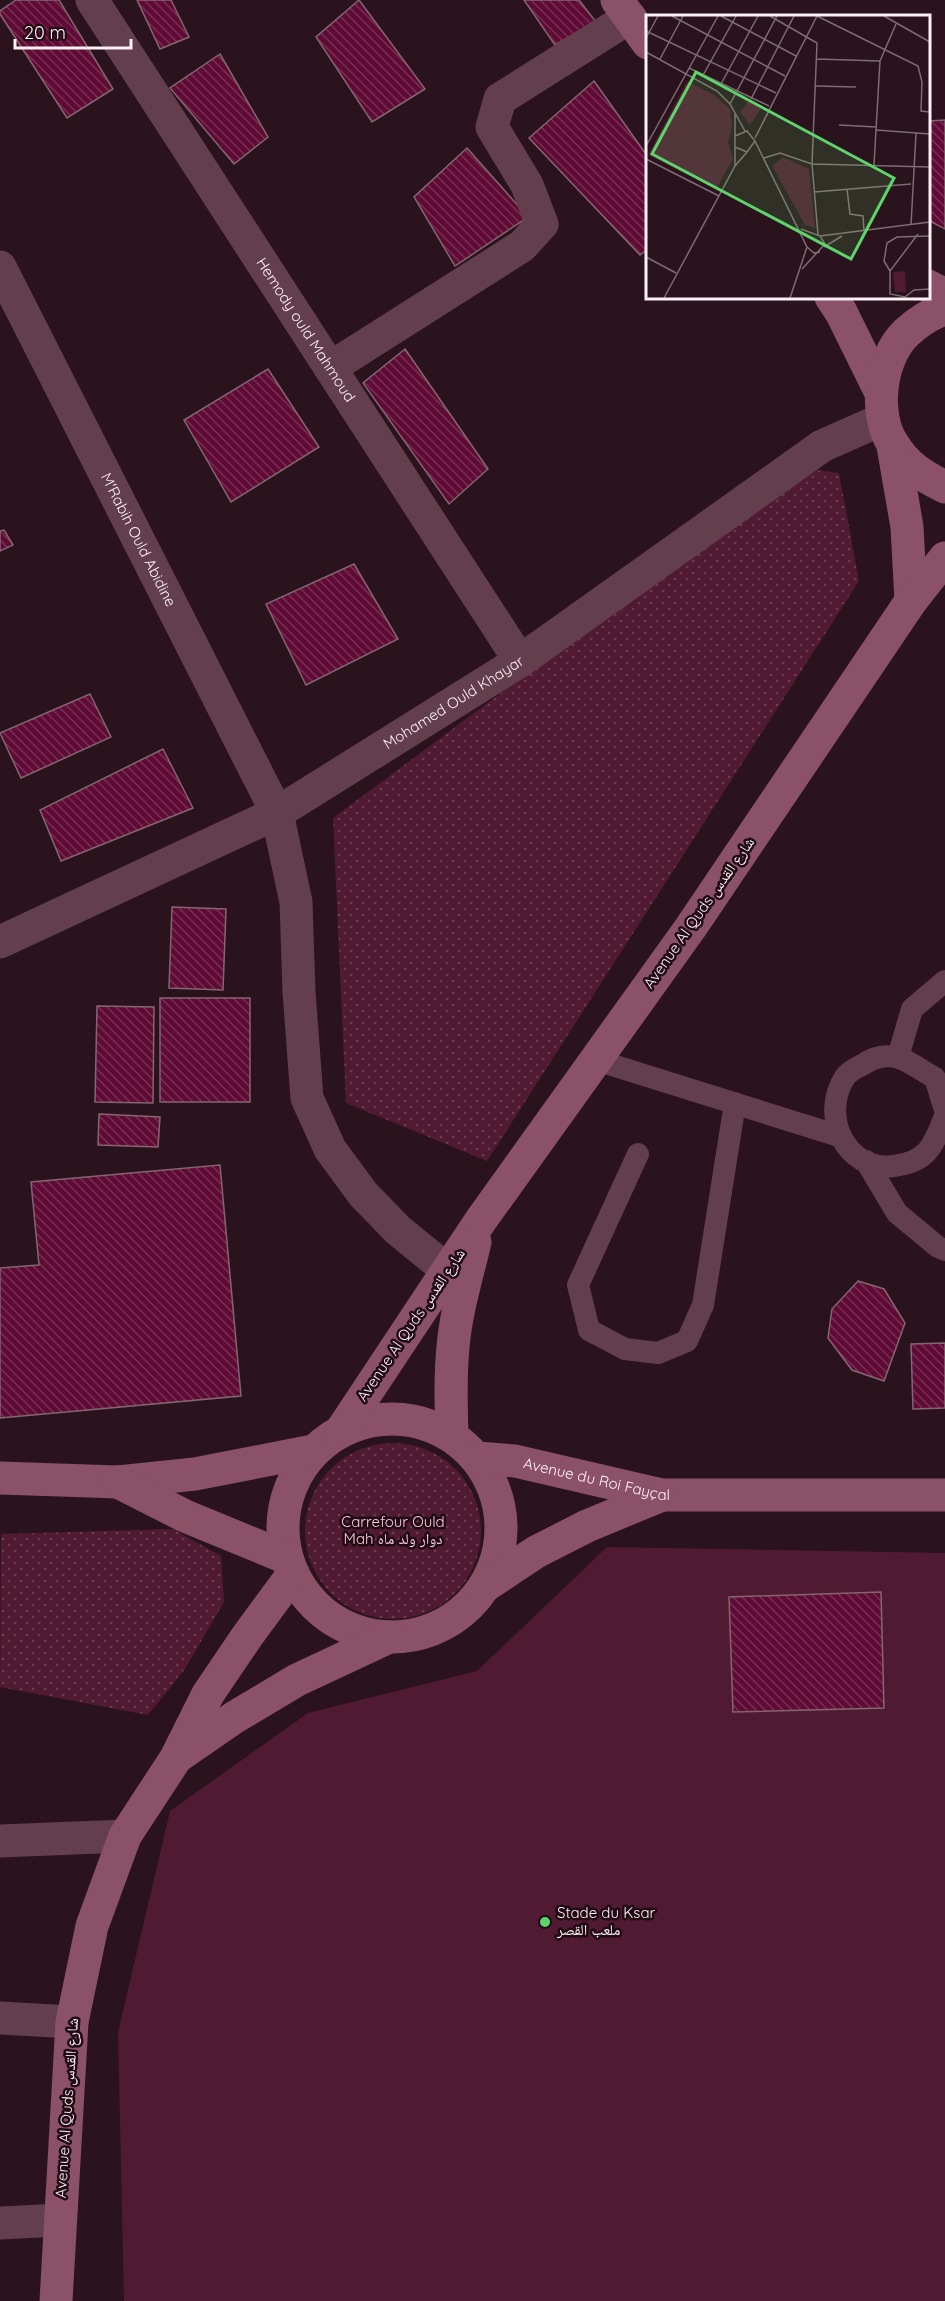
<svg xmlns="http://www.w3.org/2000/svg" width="945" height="2301" viewBox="0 0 945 2301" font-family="Quicksand,'Noto Naskh Arabic',sans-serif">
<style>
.grass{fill:#501a32}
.park{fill:url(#park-dots)}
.building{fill:url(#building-back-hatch);stroke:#846671;stroke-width:1.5}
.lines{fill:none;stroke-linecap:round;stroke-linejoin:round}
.lane{stroke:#633e4c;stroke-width:22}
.street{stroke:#633e4c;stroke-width:33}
.secondary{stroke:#8a5167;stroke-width:33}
.poi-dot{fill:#5dd56c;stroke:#200a13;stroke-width:2}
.labels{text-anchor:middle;stroke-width:5;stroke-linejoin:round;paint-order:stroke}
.street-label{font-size:15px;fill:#fff0f5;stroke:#200a13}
.park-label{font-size:15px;fill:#feccdd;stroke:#200a13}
.poi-label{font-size:15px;fill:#fff0f5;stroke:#200a13;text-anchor:start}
.inset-road{fill:none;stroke:#7f6b73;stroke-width:1.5}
.view{fill:#5dd56c;fill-opacity:0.15;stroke:#5dd56c;stroke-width:3}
.inset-edge{fill:none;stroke:#fff0f5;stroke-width:3}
</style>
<defs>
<pattern id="park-dots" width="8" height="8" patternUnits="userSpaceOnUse" patternTransform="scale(1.5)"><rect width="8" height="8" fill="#501a32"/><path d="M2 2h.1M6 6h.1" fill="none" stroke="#6a3c50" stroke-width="1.8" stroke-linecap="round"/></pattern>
<pattern id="building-back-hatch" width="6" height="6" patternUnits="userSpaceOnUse" patternTransform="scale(1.5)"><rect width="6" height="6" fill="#5f0b36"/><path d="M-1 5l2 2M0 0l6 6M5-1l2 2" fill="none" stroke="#772f54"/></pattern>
</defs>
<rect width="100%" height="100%" fill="#2a131c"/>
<path class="grass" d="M607,1547l338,6v748h-821l-6,-269 52,-221 138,-98 169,-42z"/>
<path class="park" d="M803,468l36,5 20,108 -372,580 -141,-58 -13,-285z
M305 1531a88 88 0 1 1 176 0a88 88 0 1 1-176 0Z
M173,1529l48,27 3,46 -39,67 -37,46 -148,-28 1,-153z"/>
<path class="building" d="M16,0h43l54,89 -46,29 -67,-104v-3z
M137,0h34l18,37 -29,12z
M359,0l66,89 -53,33 -56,-85z
M524,0h55l17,22 -41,23z
M220,54l48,83 -34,27 -64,-76z
M594,81l54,76v92l-8,6 -111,-117z
M945,120v109l-17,-9v-99z
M467,148l61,69 -73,49 -41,-69z
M405,349l83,120 -39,35 -86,-121z
M268,369l51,78 -88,55 -47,-82z
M4,530l9,15 -13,6v-20z
M354,564l44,75 -92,46 -40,-81z
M90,694l21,43 -90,41 -21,-45z
M163,749l30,59 -132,53 -21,-51z
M172,907l54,2 -3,81 -54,-2z
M160,998h90v104h-90z
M97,1006l57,1 -1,96 -58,-1z
M99,1114l61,3 -2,30 -60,-2z
M220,1165l21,231 -241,22v-150l39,-3 -8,-83z
M858,1281l26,8 21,34 -21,58 -32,-11 -24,-32 4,-29z
M945,1343v65l-32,1 -2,-65z
M881,1592l3,116 -151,4 -4,-115z"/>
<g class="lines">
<path class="lane" d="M898,1057l14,-48 33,-28
M596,1060l243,76
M945,1110l-10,-32c-11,-6 -24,-16 -36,-20 -11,-4 -26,-1 -35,6 -6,3 -15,7 -19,13 -25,38 0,95 49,89 34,-4 39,-20 51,-50
M638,1154l-60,131 11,45 36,19 33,4 29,-12 16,-36 32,-202
M866,1161l31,52 41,34 7,3"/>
<g class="street">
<path id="s1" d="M92,0l428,661"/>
<path id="s2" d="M0,267l277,546 19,89 3,90 8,106 23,51 33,45 35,36 49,40"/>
<path d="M330,368l192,-122 20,-22 -15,-39 -35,-58 8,-28 130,-82"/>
<path id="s3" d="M0,942l277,-129 243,-152 302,-215 61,-27"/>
<path d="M0,1841l125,-5"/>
<path d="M0,2018l72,4"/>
<path d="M0,2223l60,-3"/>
</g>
<g class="secondary">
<path d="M617,0l31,43"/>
<path d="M928,286l17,9"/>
<path d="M831,297l10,15 40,81"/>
<path d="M945,309c-15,5 -27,13 -39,24 -26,25 -33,81 -13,111 13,22 30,32 52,43"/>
<path d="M893,446l14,81 4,74"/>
<circle cx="392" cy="1528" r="109"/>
<path d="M341,1431l140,-211 210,-293 220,-326 34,-43"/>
<path d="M452,1436c-1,-30 -2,-59 1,-89 3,-36 14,-71 22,-105"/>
<path id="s4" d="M477,1458l38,3 147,34h283"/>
<path d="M0,1478l118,4 77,-8 118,-23"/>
<path d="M118,1482l67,34 102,42"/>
<path d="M485,1586l51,-34 51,-26 75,-31"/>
<path d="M180,1755l55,-38 62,-37 92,-43"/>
<path d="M56,2301l16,-279 20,-96 33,-90 51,-78 32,-64 40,-59 45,-61"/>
</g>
</g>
<circle class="poi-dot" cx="545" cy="1922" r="6"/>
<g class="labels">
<g class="street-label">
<text dy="5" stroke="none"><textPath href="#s1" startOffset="393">Hemody ould Mahmoud</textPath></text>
<text dy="5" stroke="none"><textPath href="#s2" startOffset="306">M'Rabih Ould Abidine</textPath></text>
<text dy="5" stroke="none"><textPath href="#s3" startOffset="514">Mohamed Ould Khayar</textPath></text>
<text transform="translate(699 913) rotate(-55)" y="5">Avenue Al Quds شارع القدس</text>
<text transform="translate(411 1325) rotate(-56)" y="5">Avenue Al Quds شارع القدس</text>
<text dy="5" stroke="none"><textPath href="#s4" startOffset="122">Avenue du Roi Fayçal</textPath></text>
<text transform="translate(67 2108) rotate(-86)" y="5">Avenue Al Quds شارع القدس</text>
</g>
<g class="park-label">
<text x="393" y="1527">Carrefour Ould<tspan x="393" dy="17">Mah دوار ولد ماه</tspan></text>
</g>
<g class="poi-label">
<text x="557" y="1918">Stade du Ksar<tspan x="557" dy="17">ملعب القصر</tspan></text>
</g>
</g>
<g transform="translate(646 15)">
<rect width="284" height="284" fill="#2a131c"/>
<path d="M41,66l27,14 16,14 2,17 -4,16 5,17 -17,30 -68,-34zM259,256l1,21h-11l-2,-20z" fill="#501a32"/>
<path d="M103,85l13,7 -12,18 -10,-13zM137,142l26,12 6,59 -10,-3 -33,-59z" fill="#501a32"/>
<path class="inset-road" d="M26,1l113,60M75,1l75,40M124,1l47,27 -5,121 6,71M171,1l101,50 4,16 -1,29 9,1M238,1l46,26M0,16l130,62M0,23l12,-22M0,37l71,39 13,13 15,27M14,44l23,-43M171,44l63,2M43,53l80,38M56,62l34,-61M75,69l37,-68M170,71l40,1M105,84l43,-83M84,89l47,-88M89,99v52M193,110l37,2M230,115l54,4M89,121l12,-5 8,10 -8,11 -12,-5M109,123l62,-122M109,126l52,106 7,6 6,-1M0,131l72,-130M118,143l16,-5 32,11 118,3M0,144l73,37M228,150l6,-104 16,-37M201,174l3,25 13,2 1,15M168,177l97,-8M265,210l5,-92M155,214l19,7 5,8 -23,25M174,221l110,-14M284,221l-33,1 -10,6 -3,18 6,10v23l15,3 9,-7 16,-1M178,232l18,-11M0,242l30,16M244,256l28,-37M18,283l71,-132 12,-14M144,283l17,-51"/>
<path class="view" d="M50,57l198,106 -43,81 -199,-105z"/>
<rect width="284" height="284" class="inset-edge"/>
</g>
<path d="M15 39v9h116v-9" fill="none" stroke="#fff0f5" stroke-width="3"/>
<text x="24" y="39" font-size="18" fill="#fff0f5" stroke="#200a13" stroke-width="4.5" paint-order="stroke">20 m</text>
</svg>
